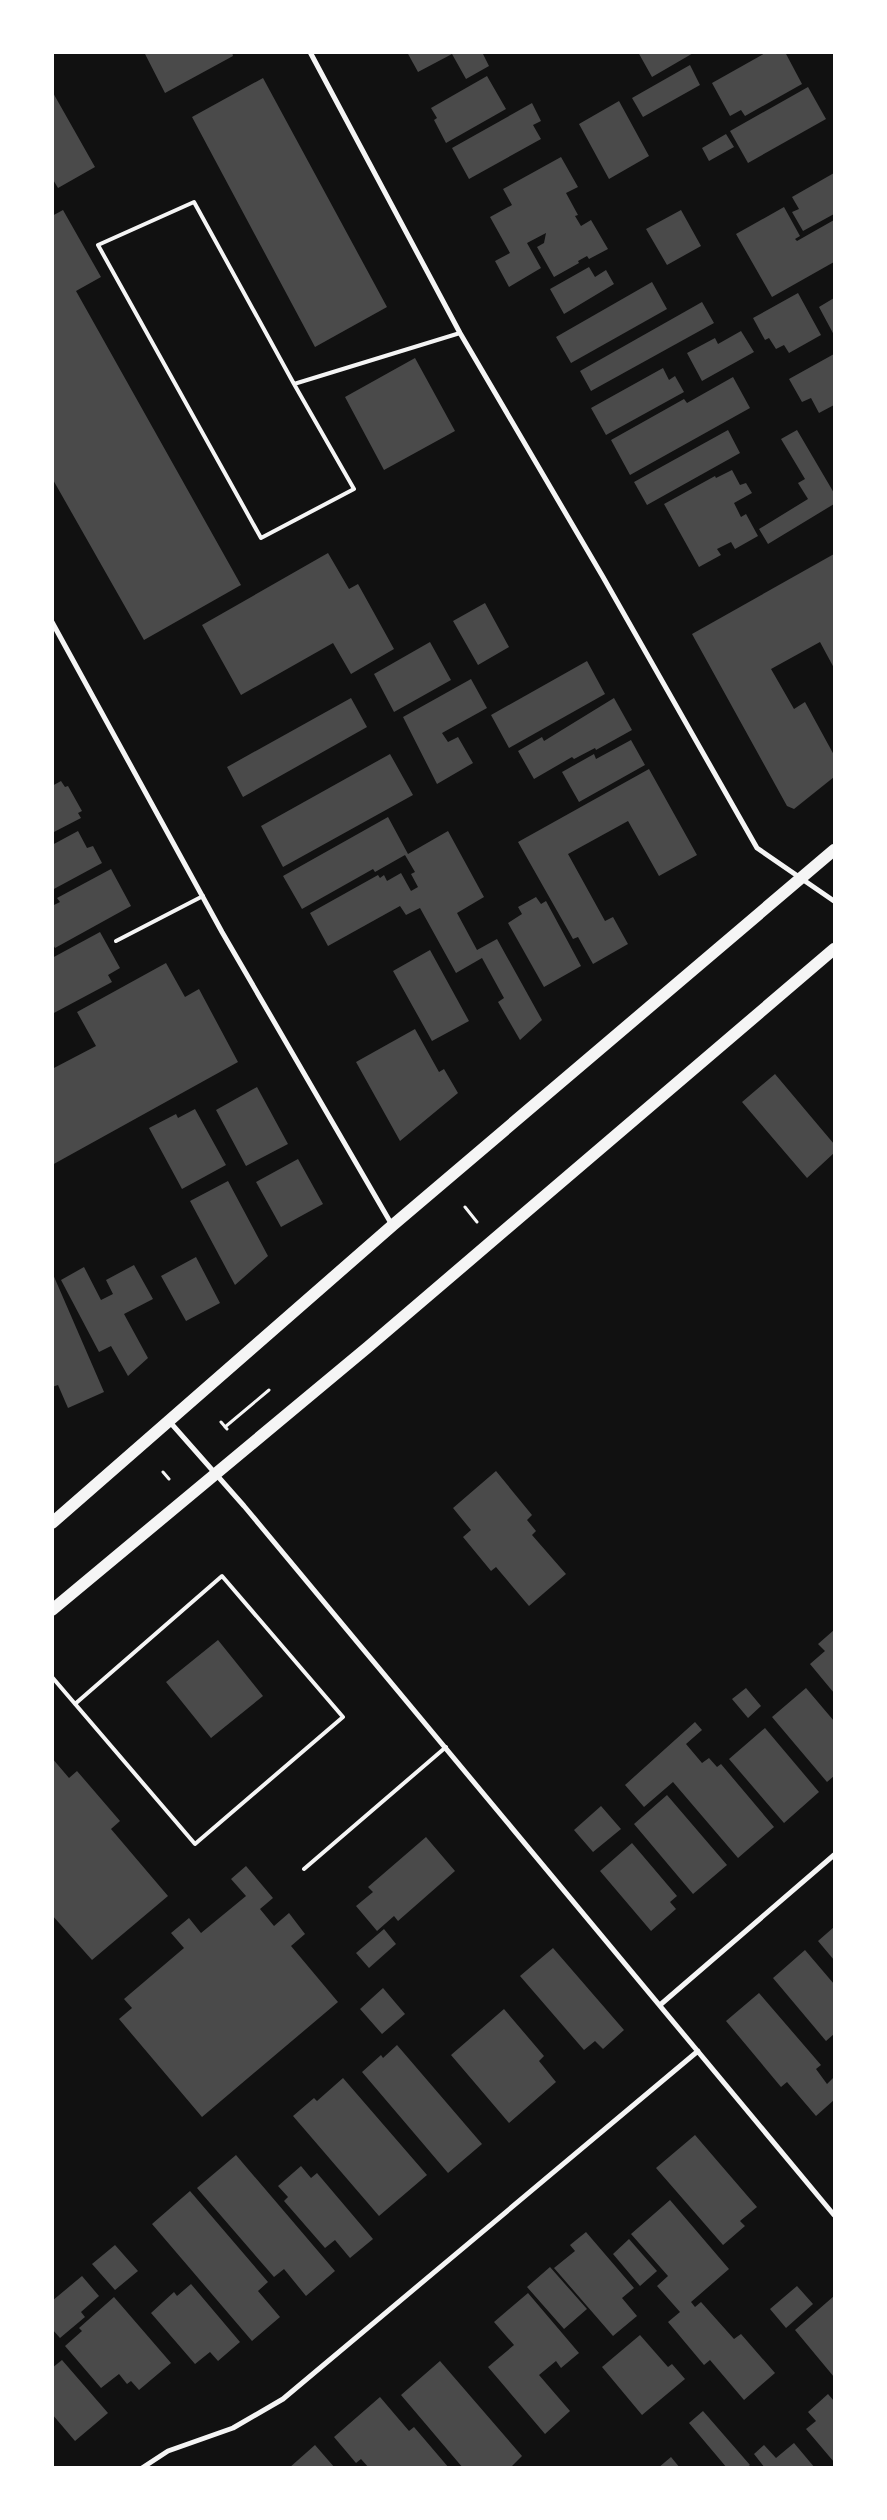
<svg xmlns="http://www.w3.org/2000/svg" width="887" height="2520" viewBox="0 0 887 2520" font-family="Jost,sans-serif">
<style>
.building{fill:#4a4a4a}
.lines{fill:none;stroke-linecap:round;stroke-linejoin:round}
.path{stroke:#f5f5f5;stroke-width:3}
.service{stroke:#f5f5f5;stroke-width:4}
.minor{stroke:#f5f5f5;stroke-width:5}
.primary{stroke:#f5f5f5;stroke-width:12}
</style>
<rect width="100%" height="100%" fill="#111"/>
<path class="building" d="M144,52h88l1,4 -68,37z
M407,52h75l7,14 -23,13 -14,-25 -34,18z
M638,52h57l-43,25z
M767,52h18l17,32 -57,32 -4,-6 -11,6 -18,-33z
M690,65l10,20 -57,32 -11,-19z
M487,76l19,33 -60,34 -12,-23 3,-2 -6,-10z
M263,78l124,229 -72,40 -123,-230z
M808,87l18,32 -78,44 -18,-32z
M52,91l43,76 -37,21 -6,-10z
M619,101l30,55 -40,23 -30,-55z
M532,103l9,18 -8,4 8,14 -72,40 -17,-31z
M726,134l8,13 -25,14 -7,-13z
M561,157l17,30 -12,6 12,22 -3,1 6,10 10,-6 17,29 -19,10 -2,-3 -9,5 1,2 -25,14 -17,-30 7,-4 2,-10 -19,10 14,25 -32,19 -14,-26 15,-8 -20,-36 22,-12 -9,-16z
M834,173v41l-31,17 -11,-19 7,-3 -7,-12z
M784,207l16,29 -5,3 2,2 37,-21v42l-62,35 -36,-63z
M63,210l38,67 -25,14 165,294 -97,55 -92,-162v-262z
M681,210l20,36 -34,19 -21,-36z
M589,267l6,10 11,-7 8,14 -50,30 -14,-25z
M652,282l15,27 -96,54 -15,-26z
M798,293l23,42 -32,18 -5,-8 -8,4 -7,-11 -4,2 -12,-22z
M834,298v37l-15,-28z
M702,302l12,21 -123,68 -11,-20z
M741,331l13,21 -52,29 -15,-28 28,-15 3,6z
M834,354v51l-15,8 -8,-15 -9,4 -13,-23z
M415,358l40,73 -71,39 -39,-73z
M663,368l6,12 6,-4 9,16 -78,43 -15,-27z
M733,377l17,31 -120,67 -19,-35 73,-41 3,4z
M728,430l12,23 -93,52 -13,-23z
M797,430l37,63v11l-66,40 -9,-15 49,-30 -10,-16 7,-4 -24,-40z
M732,470l8,15 6,-2 6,10 -18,10 7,14 5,-3 12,22 -23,13 -4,-7 -14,7 4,6 -22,12 -35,-63 51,-28 1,2z
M328,553l21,36 9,-5 36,65 -43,25 -18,-31 -92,52 -39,-70z
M834,554v114l-14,-26 -49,27 23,40 11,-7 29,53v22l-40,32 -7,-3 -95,-172z
M485,603l24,44 -31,18 -25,-44z
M430,642l21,38 -57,32 -20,-38z
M587,661l18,33 -96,54 -18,-33z
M471,679l16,29 -45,25 6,9 10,-5 15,26 -36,21 -34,-67z
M351,698l16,29 -124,70 -16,-30z
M614,698l18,32 -36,20 -1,-2 -21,11 -2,-2 -38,22 -16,-28 24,-14 2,4z
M631,740l14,25 -66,37 -17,-30 32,-18 2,5z
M390,754l23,41 -130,72 -22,-41z
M649,769l48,86 -38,21 -31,-55 -60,33 37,67 8,-4 15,27 -35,20 -15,-27 -5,2 -55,-97z
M61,781l4,6 3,-1 14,25 -4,2 3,5 -29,15v-47z
M388,817l20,37 40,-23 36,66 -27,16 20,37 20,-11 45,81 -22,20 -22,-38 6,-4 -22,-40 -26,15 -36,-65 -14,7 -6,-9 -72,40 -18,-33 68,-38 2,3 4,-3 3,6 14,-8 10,18 7,-4 -7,-13 4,-2 -10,-17 -30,17 -2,-3 -71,40 -19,-33z
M78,831l9,17 6,-2 9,17 -50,27v-45z
M111,869l20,37 -76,42 -3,-5v-37l8,-4 -3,-4z
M536,897l5,7 5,-3 35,65 -37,21 -36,-64 14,-9 -4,-7z
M100,932l20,36 -12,7 4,7 -60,32v-56z
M430,950l39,71 -37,20 -39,-70z
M166,963l19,34 14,-8 39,73 -186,103v-96l44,-23 -19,-34z
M415,1029l24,43 5,-3 14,24 -58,48 -44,-79z
M775,1074l59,70v9l-27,25 -65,-76z
M257,1087l31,57 -42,22 -30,-56z
M195,1109l31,56 -44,24 -33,-61 27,-14 2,4z
M298,1159l25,45 -42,23 -25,-45z
M228,1181l40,75 -33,29 -45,-84z
M196,1257l24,46 -34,18 -25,-45z
M134,1265l19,34 -29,15 24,44 -20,18 -17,-30 -12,6 -38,-72 23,-13 17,33 12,-6 -7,-14z
M52,1272l52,120 -36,16 -10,-23 -6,2z
M496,1471l36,44 -5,5 9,11 -4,4 34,39 -37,32 -33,-39 -5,4 -28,-34 8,-7 -18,-22z
M834,1630v63l-24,-29 15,-13 -7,-7z
M218,1640l45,56 -52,42 -45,-56z
M746,1688l15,18 -13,12 -16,-19z
M806,1688l28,33v55l-7,6 -55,-65z
M695,1722l7,8 -16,14 16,19 7,-5 8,9 4,-3 53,63 -36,31 -65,-76 -29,25 -19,-22z
M765,1728l54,64 -35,31 -55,-64z
M52,1758l17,20 8,-7 43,50 -9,8 57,67 -76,64 -40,-45z
M667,1795l60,70 -34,29 -59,-70z
M601,1806l20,23 -28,23 -19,-22z
M426,1837l29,34 -57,50 -4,-5 -17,15 -21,-25 17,-14 -5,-5z
M632,1843l45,53 -7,6 6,7 -25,22 -51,-60z
M246,1866l27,32 -13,11 14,17 15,-13 16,21 -14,12 47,56 -136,115 -83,-98 13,-11 -8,-9 60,-51 -13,-15 18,-15 12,15 45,-37 -15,-17z
M834,1927v33l-16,-19z
M384,1929l12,15 -27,24 -13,-15z
M553,1948l71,82 -21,19 -8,-8 -11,9 -64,-74z
M805,1950l29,34v50l-8,7 -53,-63z
M383,1988l22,26 -23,20 -22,-25z
M759,1993l62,72 -5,4 11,15 7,-7v23l-18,16 -29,-34 -6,5 -55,-66z
M504,2009l40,47 -5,5 17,21 -47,41 -58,-68z
M397,2045l85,99 -34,29 -86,-101 19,-17 2,3z
M343,2078l84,97 -48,41 -86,-100 21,-18 3,3z
M695,2135l62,72 -17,14 5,5 -22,19 -67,-77z
M236,2155l99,116 -29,25 -22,-27 -10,8 -77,-89z
M301,2166l10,12 6,-5 56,66 -23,19 -15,-18 -10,8 -41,-47 4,-4 -10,-11z
M190,2191l78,91 -10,9 22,26 -28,24 -100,-117z
M670,2200l59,69 -38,33 4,5 6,-5 33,37 7,-5 34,39 -31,27 -34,-40 -6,5 -36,-43 12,-10 -23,-26 11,-10 -37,-42z
M586,2232l48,56 -12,10 15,18 -24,20 -59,-68 21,-17 -5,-6z
M629,2239l28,32 -17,15 -27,-32z
M115,2245l23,26 -23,19 -23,-26z
M550,2267l37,42 -23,20 -37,-42z
M82,2276l17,20 -18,16 4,5 -25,21 -8,-9v-28z
M191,2284l49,58 -22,19 -8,-9 -15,12 -44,-51 23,-21 3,4z
M797,2286l16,18 -27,24 -16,-19z
M528,2293l51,60 -18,15 -5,-7 -17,14 31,36 -25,23 -57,-67 26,-22 -20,-23z
M834,2296v81l-39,-47z
M114,2297l57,66 -32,27 -8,-9 -4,3 -8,-10 -18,14 -36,-42 17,-15 -3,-3z
M640,2335l28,32 4,-3 13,15 -43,36 -40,-48z
M62,2360l46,53 -33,28 -23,-27v-46z
M440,2361l82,95 -12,12h-47l-62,-73z
M828,2394l6,7v61l-28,-33 10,-8 -8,-9z
M380,2397l29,34 5,-4 35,41h-80l-8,-9 -5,4 -22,-26z
M703,2411l47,54 -4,3h-19l-38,-45z
M794,2443l21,25h-50l-11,-14 10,-9 12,13z
M315,2445l20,23h-46z
M671,2457l9,11h-22z"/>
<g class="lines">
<path class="path" d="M465,1207l12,15
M221,1422l6,7
M225,1427l44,-37
M163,1472l6,7"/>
<path class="service" d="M294,384l60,105 -93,49 -163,-293 96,-43 100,182 166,-51
M116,941l87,-45
M52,1677l143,167 148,-127 -121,-141 -147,128
M304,1869l142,-122"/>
<path class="minor" d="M310,52l150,281 143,244 154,271 77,53
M52,622l170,310 170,293
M169,1421l75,85 590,709
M660,2005l174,-150
M142,2468l26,-17 65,-23 50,-29 415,-348"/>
<path class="primary" d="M52,1523l341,-298 441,-375
M52,1610l316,-263 466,-398"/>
</g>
<rect width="887" height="2520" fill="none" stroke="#ffffff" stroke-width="108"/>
</svg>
